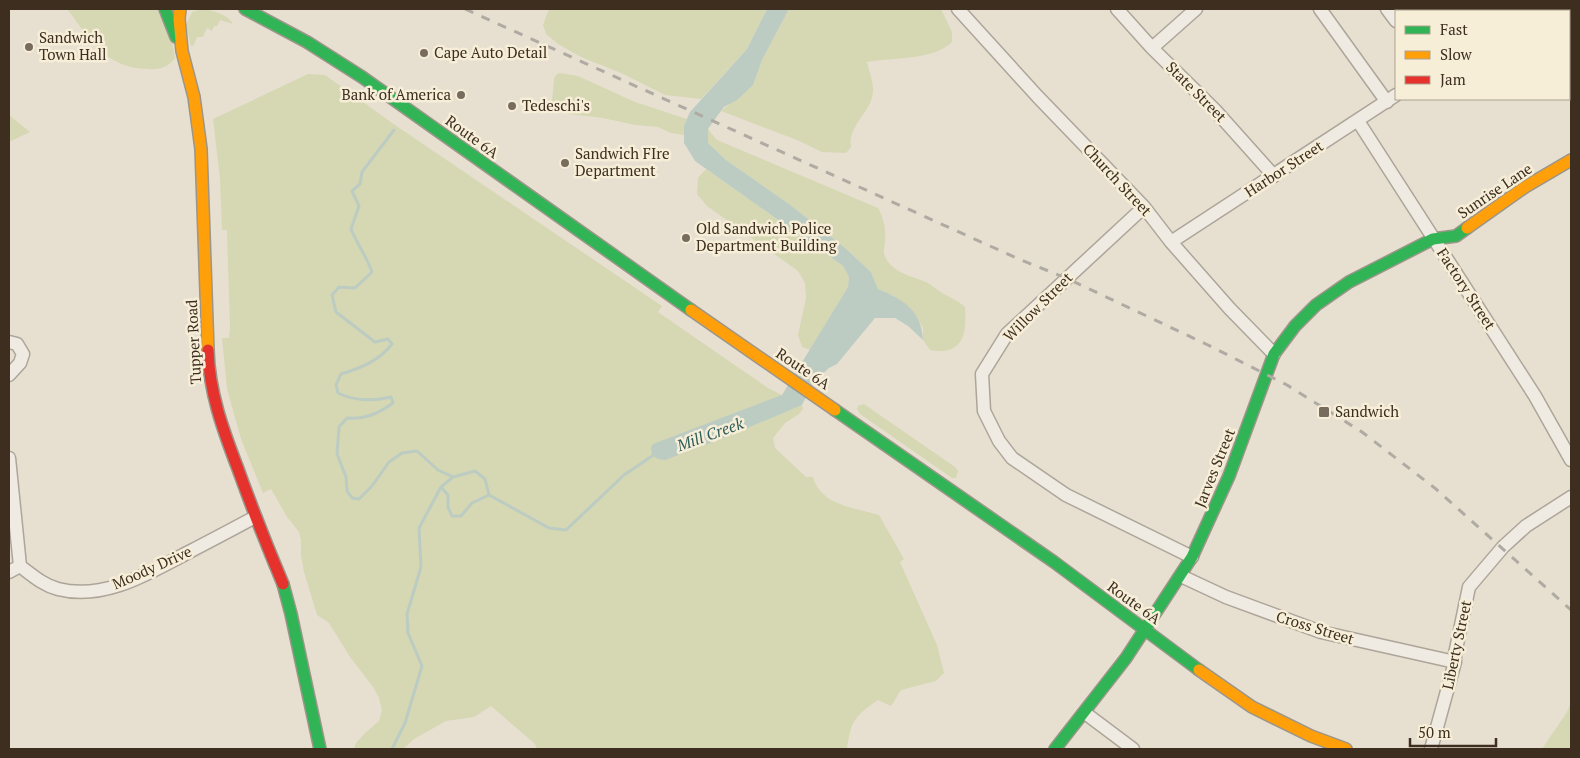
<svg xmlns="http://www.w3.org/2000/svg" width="1580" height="758" viewBox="0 0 1580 758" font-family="'PT Serif',serif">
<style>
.green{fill:#d6d7b3}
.water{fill:#bcccc2}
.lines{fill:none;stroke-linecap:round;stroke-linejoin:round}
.stream{stroke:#bcccc2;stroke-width:3}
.street-casing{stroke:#ada599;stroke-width:15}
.fast-casing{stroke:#9c958a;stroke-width:14}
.slow-casing{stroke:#9c958a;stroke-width:14}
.jam-casing{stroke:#9c958a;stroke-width:14}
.street{stroke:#efebe3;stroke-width:12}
.fast{stroke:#30b455;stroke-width:11}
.slow{stroke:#ff9f0a;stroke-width:11}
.jam{stroke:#e5322d;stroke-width:11}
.rail{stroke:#afaaa2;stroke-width:3;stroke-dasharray:9 9;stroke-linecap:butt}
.poi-dot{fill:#786c5e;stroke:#f7eed8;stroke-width:2}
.labels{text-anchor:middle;stroke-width:5;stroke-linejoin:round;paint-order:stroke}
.poi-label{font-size:15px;fill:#3d2e20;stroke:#f7eed8;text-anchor:start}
.street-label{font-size:15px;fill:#3d2e20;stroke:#f7eed8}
.water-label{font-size:16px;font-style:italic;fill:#2f5d5a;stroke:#f7eed8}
</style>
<rect width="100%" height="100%" fill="#e7e0d1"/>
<path class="green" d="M67,9h90l15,32 3,17c-6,9 -16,12 -27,11 -43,-1 -57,-29 -81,-60z
M201,9c9,0 28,6 32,15l-13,-4 -3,6h-3l-2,5 -5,-3 -4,9h-6l-3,8 -3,1 -5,-21 6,-13z
M549,9h218l-20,40 -46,50 -36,-4 -44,-22 -40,-16 -23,-13 -12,-10 -3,-9z
M789,9h152l11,23v10c-19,19 -60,15 -85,20 2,9 6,18 6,28 0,22 -26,35 -22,57l-5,6 -24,-1 -25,-12 -76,-29 32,-26 9,-25z
M559,73l19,3 57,26 52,17 -3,7v9l-13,-2 -13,-6 -23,-2 -32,-7 -34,-4 -9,-4 -5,-4 -3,-5 2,-22 1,-3z
M308,74l17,1 70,50 267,181 -4,6 110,76 14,7 -61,44 81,-34 1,4 -4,5 -14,9 -12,15 2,10 31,29h7c7,28 42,31 66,38l25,44 -4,3 37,83 7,28 -8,8 -35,9 -10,16 -13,-6c-23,16 -27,20 -31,49h-310l-2,-5 -44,-38 -17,11 -28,4 -32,18 -11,10h-49l2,-6 8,-9 15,-13 3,-11 -3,-12 -6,-11 -23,-30 -21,-34 -12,-8 -13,-43 -3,-16v-16l-2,-8 -12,-15 -16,-28 -8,4 -22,-54 -14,-50 -5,-51h7l1,-11 -3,-93v-4h-5l-2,-51 -7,-60z
M9,115l21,17 -21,10z
M708,129l9,11 161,68c6,11 8,21 7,34 0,3 -2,8 -1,11 5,19 27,23 42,29 6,3 11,8 16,11 9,5 15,7 23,14 2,27 -2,49 -35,43l-7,-10v-12l-7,-12 -22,-20 -16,-7 -7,-17 -27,-25 -55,-43 -63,-44 -18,-17z
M706,169l137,97 6,11 -1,10 -38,63 -8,-3 -4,-12 8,-37 -1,-15 -7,-12 -91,-65 -10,-12 1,-16z
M864,404l91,63 3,4 -2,7h-4l-92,-64 -3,-5 1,-3z
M1571,702v47h-29l25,-37z"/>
<path class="water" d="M767,9h22l-27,51 -9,25 -16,15 -13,7 -6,8 -10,14v14l18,17 63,44 55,43 27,25 7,17c25,10 44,22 45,51l-15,-14 -13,-8h-20l-38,46 -8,4 -16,15 -11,22 -71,30 -66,25 -7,-1 -6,-4 -1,-8 2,-3 129,-49 66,-108 1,-10 -6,-11 -148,-105 -11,-18v-17l6,-14 57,-63z"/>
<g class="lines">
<path class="stream" d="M394,130l-32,42 -2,12 -8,7 7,15 -8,23c6,15 16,28 21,43l-17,16 -16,-1 -7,8 4,17 39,30 13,-3 4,5c-13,17 -31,24 -51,30l-5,11 2,8c16,8 36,8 53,4l2,6c-14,10 -28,17 -46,15l-8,9 -2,27 9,23 1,14 5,7 7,1 13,-13 17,-24 13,-9 15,-2 21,19 15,7
M441,487l7,8v12l4,9h9l11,-13 17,-8
M392,749l13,-26 17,-57 -14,-33 -1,-19 14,-47 -2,-39 22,-41 12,-10 22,-6 10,8 4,16 60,33 17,2 58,-55 31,-21"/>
<defs>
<path id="street" d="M958,9l80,88 106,110 27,35 59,67 44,45
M1117,9l35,39 63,62 59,66
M1320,9l67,93
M1387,9l9,12
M1496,11l1,-2
M1152,48l44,-39
M1358,121l177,275 36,64
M1144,207l-137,127 -25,40 2,37 15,30 13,17 54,37 126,62
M1171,242l225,-147
M9,342l8,2 6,10 -3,9 -11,12
M9,458l11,108c12,9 23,19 38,23 46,12 91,-16 129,-36 23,-12 46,-24 68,-36
M9,572l11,-6
M1181,576l45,21 95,35 134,30
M1085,713l48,36
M1431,749l24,-87v-8l14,-67 34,-40 23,-21 45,-29"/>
<path id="fast" d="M165,9l11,28
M245,9l62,33 55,35 329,233
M835,410l219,152 145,108
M283,584l8,30 29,135
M1055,749l71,-91 66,-101 37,-81 45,-122 21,-28 21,-21 33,-23 84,-43 23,-3 11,-8"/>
<path id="slow" d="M180,9l-1,10 3,32 12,46 7,52 7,201
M1467,228l58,-41 46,-27
M691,310l144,100
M1199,670l53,37 59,29 35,13"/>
<path id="jam" d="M208,350c1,42 15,80 30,119 14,39 29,77 45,115"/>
</defs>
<use href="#street" class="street-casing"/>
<use href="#fast" class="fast-casing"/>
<use href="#slow" class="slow-casing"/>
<use href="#jam" class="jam-casing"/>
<use href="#street" class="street"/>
<use href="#fast" class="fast"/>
<use href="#slow" class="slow"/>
<use href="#jam" class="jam"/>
<path class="rail" d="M465,9l556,251 45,18 142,67 79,40 75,47 74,57 135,121"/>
</g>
<g class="poi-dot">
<circle cx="29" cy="47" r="5"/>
<circle cx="424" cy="53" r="5"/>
<circle cx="461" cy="95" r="5"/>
<circle cx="512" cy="106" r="5"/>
<circle cx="565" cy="163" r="5"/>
<circle cx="686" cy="238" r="5"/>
<rect x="1318" y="406" width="12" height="12" rx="2.5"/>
</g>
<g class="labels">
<g class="poi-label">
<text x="39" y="43">Sandwich<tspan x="39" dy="17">Town Hall</tspan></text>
<text x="434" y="58">Cape Auto Detail</text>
<text x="451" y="100" text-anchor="end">Bank of America</text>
<text x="522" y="111">Tedeschi's</text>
<text x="575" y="159">Sandwich FIre<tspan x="575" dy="17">Department</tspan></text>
<text x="696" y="234">Old Sandwich Police<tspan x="696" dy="17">Department Building</tspan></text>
<text x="1335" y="417">Sandwich</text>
</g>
<g class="street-label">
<text transform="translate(1196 92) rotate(45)" y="5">State Street</text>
<text transform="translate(472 137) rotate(36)" y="5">Route 6A</text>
<text transform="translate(1284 169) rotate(-33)" y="5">Harbor Street</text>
<text transform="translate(1117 180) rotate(47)" y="5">Church Street</text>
<text transform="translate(1495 191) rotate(-34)" y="5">Sunrise Lane</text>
<text transform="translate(1466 289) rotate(57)" y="5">Factory Street</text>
<text transform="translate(1038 307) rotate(-45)" y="5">Willow Street</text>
<text transform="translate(194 342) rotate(-93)" y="5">Tupper Road</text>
<text transform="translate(803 369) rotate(34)" y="5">Route 6A</text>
<text transform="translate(1215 468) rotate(-68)" y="5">Jarves Street</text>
<text transform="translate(152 568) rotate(-24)" y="5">Moody Drive</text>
<text transform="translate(1134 603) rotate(36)" y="5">Route 6A</text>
<text transform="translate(1315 628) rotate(17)" y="5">Cross Street</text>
<text transform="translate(1457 645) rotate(-78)" y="5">Liberty Street</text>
</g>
<g class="water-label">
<text transform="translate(710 434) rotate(-20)" y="6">Mill Creek</text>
</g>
</g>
<rect width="1580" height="758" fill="none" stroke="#3d2e20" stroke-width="20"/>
<rect x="1395" y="10" width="175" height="90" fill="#f7eed8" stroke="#ada18e"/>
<rect x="1405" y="26" width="25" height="8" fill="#30b455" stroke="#ada18e"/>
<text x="1440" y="35" font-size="15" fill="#3d2e20">Fast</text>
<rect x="1405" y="51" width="25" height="8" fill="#ff9f0a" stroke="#ada18e"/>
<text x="1440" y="60" font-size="15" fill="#3d2e20">Slow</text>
<rect x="1405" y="76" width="25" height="8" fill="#e5322d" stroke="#ada18e"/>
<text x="1440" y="85" font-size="15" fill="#3d2e20">Jam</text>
<path d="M1410 738v8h86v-8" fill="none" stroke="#3d2e20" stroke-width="2.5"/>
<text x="1418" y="738" font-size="15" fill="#3d2e20" stroke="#f7eed8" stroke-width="4" paint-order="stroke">50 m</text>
</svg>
